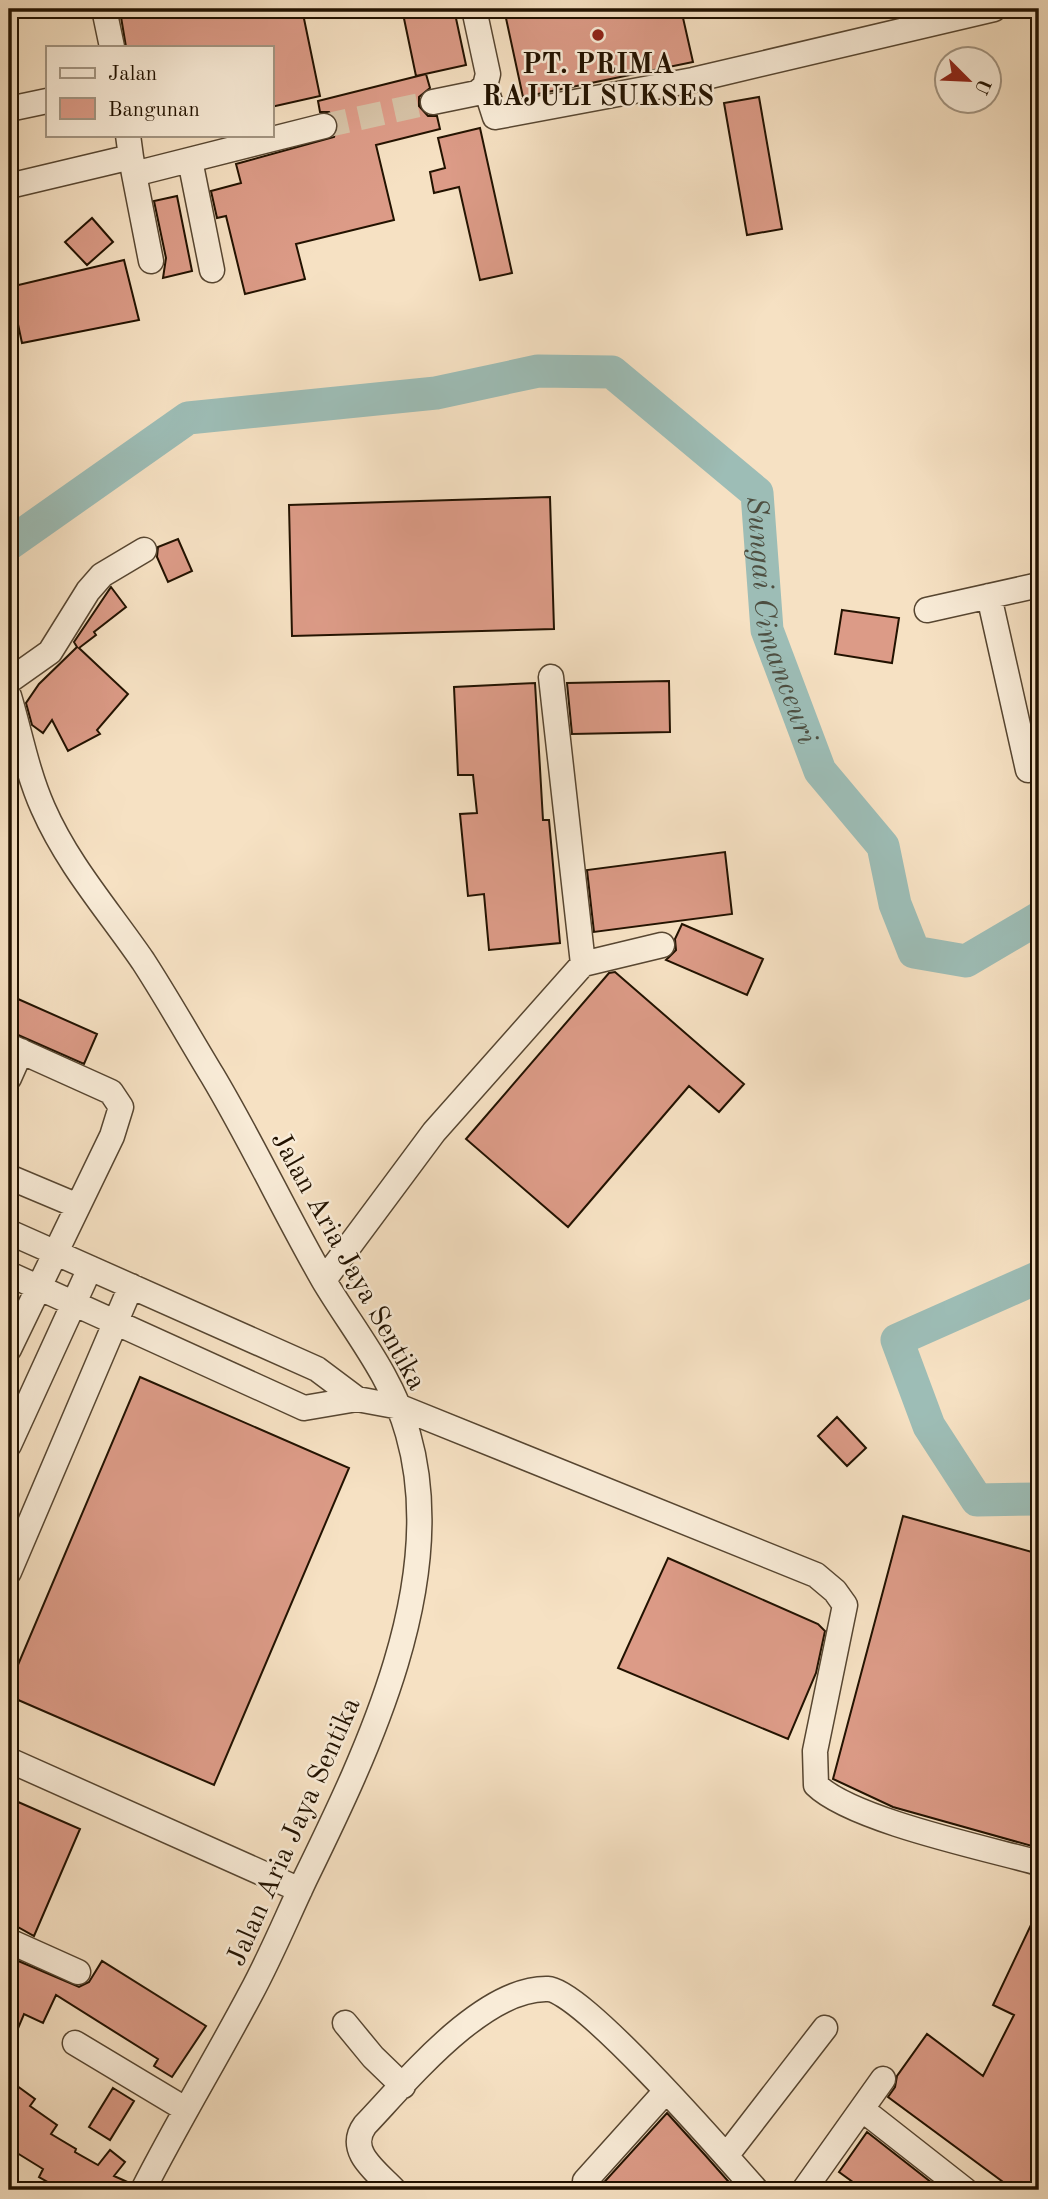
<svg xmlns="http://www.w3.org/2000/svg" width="1048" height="2199" viewBox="0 0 1048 2199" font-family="'Old Standard TT',serif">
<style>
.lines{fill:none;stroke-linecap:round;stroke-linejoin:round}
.river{stroke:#9dbdb6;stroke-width:33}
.building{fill:#dc9b87;stroke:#221200;stroke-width:2}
.minor-tunnel{stroke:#d6c2a6;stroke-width:24;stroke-dasharray:24 12;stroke-linecap:butt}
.minor-casing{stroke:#574631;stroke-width:27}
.minor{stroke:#f9ecd8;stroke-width:24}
.poi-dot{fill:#8f2418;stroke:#f9ecd8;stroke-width:2.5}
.labels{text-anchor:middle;stroke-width:5;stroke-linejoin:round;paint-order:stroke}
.poi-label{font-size:28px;font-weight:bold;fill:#221200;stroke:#f9ecd8}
.street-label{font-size:28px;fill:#221200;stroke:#f9ecd8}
.water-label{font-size:30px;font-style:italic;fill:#4d4e40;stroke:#f9ecd8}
</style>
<rect width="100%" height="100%" fill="#f6e1c3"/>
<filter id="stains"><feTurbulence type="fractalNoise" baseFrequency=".00286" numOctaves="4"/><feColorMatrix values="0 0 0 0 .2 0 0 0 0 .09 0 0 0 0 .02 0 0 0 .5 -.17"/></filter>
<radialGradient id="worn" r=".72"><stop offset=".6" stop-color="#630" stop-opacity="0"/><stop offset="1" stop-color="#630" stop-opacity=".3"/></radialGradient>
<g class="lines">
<g class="river">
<path id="s1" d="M9,544l179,-126 248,-25 102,-22 74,1 145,121 10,137 53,141 63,75 12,58 19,48 52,9 73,-43"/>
<path d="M1039,1277l-142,63 32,86 48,74 62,-1"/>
</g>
</g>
<path class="building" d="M131,9h171l18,87 -49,11v-60h-145l-6,-36z
M402,9h52l12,56 -50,11z
M504,9h177l12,53 -170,35z
M426,74l4,14 -11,9v9l9,10h9l3,13 -64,16 18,75 -98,24 9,35 -60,15 -19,-78 -9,2 -6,-27 30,-8 -5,-19 98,-27 4,-15 -9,-10h-9l-2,-11z
M759,97l23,132 -35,6 -23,-132z
M480,128l32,145 -32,7 -21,-93 -25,6 -4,-21 15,-4 -7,-30z
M177,196l15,75 -29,7 3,-20 -12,-57z
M92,218l21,24 -26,23 -22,-23z
M124,260l15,60 -117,23 -12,-56z
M550,497l4,132 -262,7 -3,-131z
M178,539l14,32 -24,11 -11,-25 1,-10z
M111,587l15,20 -32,25 2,3 -17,13 49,46 -31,36 3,4 -32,17 -16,-31 -9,13 -11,-8 -6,-22 13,-19 38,-37 -3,-5z
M842,610l57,8 -7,45 -57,-9z
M669,681l1,51 -98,2 -5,-51z
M535,683l8,137h6l11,123 -71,7 -5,-56 -16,2 -8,-82 17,-1 -4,-38h-15l-4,-88z
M725,852l7,62 -138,18 -7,-62z
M682,924l81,35 -16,36 -81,-35 10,-10 -1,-11z
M615,972l129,112 -25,28 -30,-26 -121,141 -102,-88 143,-166z
M9,995l88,39 -13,30 -75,-33z
M140,1377l209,91 -135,317 -205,-89v-10z
M837,1417l29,31 -19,18 -29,-30z
M903,1516l136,38v294l-146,-41 -60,-28z
M668,1558l150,66 7,7 -9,42 -28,66 -170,-71z
M9,1798l71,31 -46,107 -25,-14z
M1039,1908v282h-25l-126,-93 7,-10 2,-11 30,-42 56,42 31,-61 -21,-10z
M9,1957l70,30 10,-5 13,-21 104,65 -34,51 -18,-11 4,-7 -102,-64 -13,28 -19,-9 -15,36z
M9,2080l26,19 -5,7 27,19 -6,9 25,15 -1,3 23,13 12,-15 15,12 -11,14 16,7 -2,7h-66l-23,-13 4,-8 -34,-21z
M113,2088l21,13 -24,39 -21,-13z
M667,2113l38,42 31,35h-139z
M867,2132l74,58h-77l-25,-18z"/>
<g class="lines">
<path class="minor-tunnel" d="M324,126l109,-24"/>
<defs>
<path id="minor" d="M104,9l8,38
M485,86l10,31 198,-37 301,-71
M433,102l44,-9 8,-7 3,-12 -14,-65
M9,109l38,-8
M128,135l3,22
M190,160l22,110
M134,174l17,87
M9,186l122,-29 3,17 190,-48
M989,596l39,174 11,-2
M927,610l112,-25
M551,677l32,287
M9,681l41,-29 38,-61 14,-16 42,-25
M9,696c11,37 18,76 34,112 25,57 65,102 100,153 24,37 46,76 69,114 40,67 73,138 112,206 30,50 68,95 84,153 42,147 -40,316 -103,445 -18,38 -34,77 -54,114 -35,66 -74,130 -108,197
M9,1046l102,46 10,15 -9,29 -103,213
M9,1078l12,-27
M9,1177l69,29
M9,1232l308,137 40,30
M9,1274l295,134 53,-9 43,8 416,168 19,16 10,14 -30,146 1,34c36,35 169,63 223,78
M324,1280l110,-148 149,-168 79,-19
M9,1445l81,-177
M9,1572l122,-286
M9,1760l291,130
M9,1941l69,31
M345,2023l28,34 30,29
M75,2043l110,66
M872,2117l93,73
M726,2156l99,-128
M585,2181l81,-90
M394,2190c-18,-19 -48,-39 -29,-65 42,-44 118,-138 183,-136 34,1 179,168 208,201
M804,2190l79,-111"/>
</defs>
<use href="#minor" class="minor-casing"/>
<use href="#minor" class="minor"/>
</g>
<circle class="poi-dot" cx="598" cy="35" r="7"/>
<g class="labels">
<g class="poi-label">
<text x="598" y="73">PT. PRIMA<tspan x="598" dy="32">RAJULI SUKSES</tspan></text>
</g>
<g class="street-label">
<text transform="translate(350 1260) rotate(61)" y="10">Jalan Aria Jaya Sentika</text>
<text transform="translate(292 1831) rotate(-66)" y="10">Jalan Aria Jaya Sentika</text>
</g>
<g class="water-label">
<text dy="10" stroke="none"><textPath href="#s1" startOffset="966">Sungai Cimanceuri</textPath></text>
</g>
</g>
<rect width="1048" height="2199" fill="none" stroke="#f6e1c3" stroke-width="35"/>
<rect x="10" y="10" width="1027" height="2178" fill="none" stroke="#221200" stroke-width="3.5"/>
<rect x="18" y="18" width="1013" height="2164" fill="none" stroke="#221200" stroke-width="2"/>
<rect x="46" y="46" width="228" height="91" fill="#f9ecd8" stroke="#a39582" stroke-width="2"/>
<rect x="60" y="68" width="35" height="10" fill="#f9ecd8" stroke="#a39582" stroke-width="2"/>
<text x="108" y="80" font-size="21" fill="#221200">Jalan</text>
<rect x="60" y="98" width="35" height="21" fill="#dc9b87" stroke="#a39582" stroke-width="2"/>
<text x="108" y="116" font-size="21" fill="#221200">Bangunan</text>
<g transform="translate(968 80) rotate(114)"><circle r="33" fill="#f9ecd8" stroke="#a39582" stroke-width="2"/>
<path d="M0-5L12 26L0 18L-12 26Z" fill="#8f2418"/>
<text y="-10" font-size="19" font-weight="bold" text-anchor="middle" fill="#221200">U</text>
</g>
<rect width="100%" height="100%" filter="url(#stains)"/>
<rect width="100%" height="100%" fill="url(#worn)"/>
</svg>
